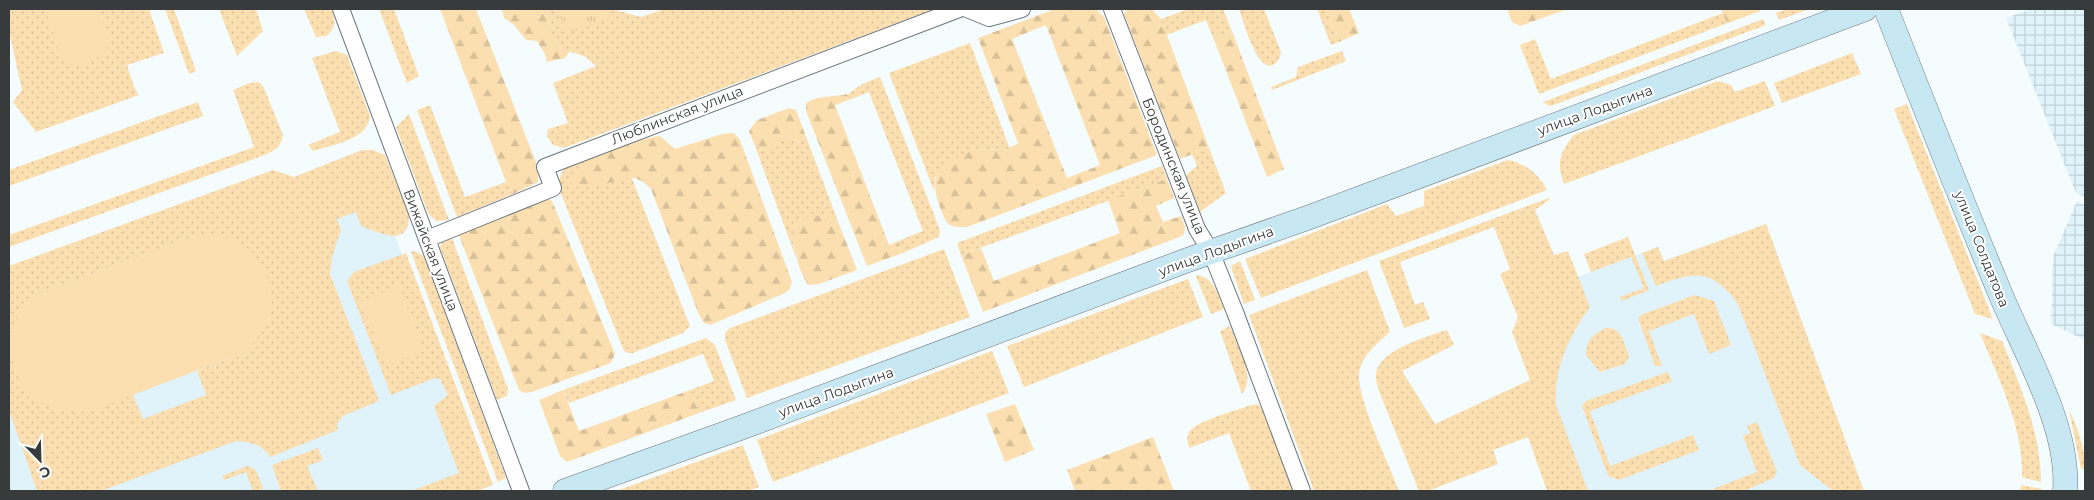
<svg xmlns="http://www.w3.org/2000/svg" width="2094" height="500" viewBox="0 0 2094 500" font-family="Montserrat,sans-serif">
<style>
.built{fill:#e0f3fb}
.industrial{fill:url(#industrial-grid)}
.grass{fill:url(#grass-dots);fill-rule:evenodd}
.forest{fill:url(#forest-firs);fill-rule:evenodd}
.park{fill:url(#park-tufts)}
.pitch{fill:#fbdfb0}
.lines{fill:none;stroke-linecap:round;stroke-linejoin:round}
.street-casing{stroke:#6d767a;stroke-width:18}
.secondary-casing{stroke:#6d767a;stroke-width:25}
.street{stroke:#fff;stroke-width:16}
.secondary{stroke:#c7e7f2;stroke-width:24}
.labels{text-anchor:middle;stroke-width:4;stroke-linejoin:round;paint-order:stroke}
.street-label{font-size:14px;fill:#373b3c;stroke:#fff}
</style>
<defs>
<pattern id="industrial-grid" width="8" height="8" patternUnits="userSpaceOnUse" patternTransform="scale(1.25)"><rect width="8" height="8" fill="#e0f3fb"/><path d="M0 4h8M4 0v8" fill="none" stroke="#c1d1d8"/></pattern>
<pattern id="grass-dots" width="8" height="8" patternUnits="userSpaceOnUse" patternTransform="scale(1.25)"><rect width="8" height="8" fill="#fbdfb0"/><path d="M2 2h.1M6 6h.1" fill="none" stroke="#d8c098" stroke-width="1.8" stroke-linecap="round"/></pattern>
<pattern id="forest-firs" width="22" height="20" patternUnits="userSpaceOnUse" patternTransform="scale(1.25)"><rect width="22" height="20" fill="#fbdfb0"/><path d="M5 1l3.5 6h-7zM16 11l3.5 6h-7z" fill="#d8c098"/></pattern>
<pattern id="park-tufts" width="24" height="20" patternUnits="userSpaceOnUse" patternTransform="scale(1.25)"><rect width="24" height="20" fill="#fbdfb0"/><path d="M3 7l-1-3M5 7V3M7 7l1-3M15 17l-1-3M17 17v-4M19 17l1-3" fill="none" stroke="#d8c098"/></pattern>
</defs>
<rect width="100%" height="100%" fill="#f5fcfe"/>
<path class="built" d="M362,150l129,336 -14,5h-468v-225l264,-96 21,7z
M1766,224l98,267h-291l-46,-195 131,-49 6,14z"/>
<path class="industrial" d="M2031,9h54v188l-9,-4 -70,-175z
M2077,201l8,4v135l-34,-16 2,-67z"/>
<path class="grass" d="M9,9h140l15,44 -37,12 7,22 5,8 -103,37 -23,-30 9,-12 -13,-59z
M165,9h9l22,62 -7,3z
M219,9h37l7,22 -26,25z
M304,9h27c4,12 6,17 -4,27l-11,1z
M379,9h15l25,67 -12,7z
M545,9h67l29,8 23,-8h270l-370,139 -11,-3 -6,-9 1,-7 20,-6 -15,-40 43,-17 -10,-9 -26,-9z
M1189,9h34l9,22 -19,6 -7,-17 -40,15 -5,-16z
M1239,9h25l17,43c-1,6 -3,10 -8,13 -16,8 -30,-45 -34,-56z
M1317,9h9l13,33 -8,3z
M1759,9l1,2 -221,83 -19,-49 15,-6 16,40 172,-66z
M1787,9h23l-31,11 -3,-7z
M1763,19l3,6 -212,80 -5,1 -6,-4z
M970,43l40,106 -38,1 -37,28 -1,13 -45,-118z
M336,51l11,4 23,61c-2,24 -38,29 -57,35l-5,-6 32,-13 -28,-74z
M1342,51l4,10 -74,29 -1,-3 25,-10 2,-10z
M1852,53l9,21 -79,29 -8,-20z
M880,77l60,153 -1,7 -36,16 -5,-12 25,-10 -54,-139 -20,8 -2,-5 15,-11z
M1718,81l13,4 4,7 30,-11 10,25 -211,78c-8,-21 -4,-32 10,-49z
M259,82l5,6 19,47c-2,13 -9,16 -21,21l-253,91v-12l245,-88 -21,-57 17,-7z
M198,102l5,14 -194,70v-16z
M1907,104l86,215 -18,-5 -81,-205z
M430,105l35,92 41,-15 7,12 -56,23 -40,-107z
M409,114l40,106 -13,1 -8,-8 -32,-86z
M805,134l34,90 -15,-9 -31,25 3,18 -41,-112 11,4 15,-14 19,6z
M1209,148l17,45 -26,19 -14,-37 11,-9 -5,-12z
M362,150h11l12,5 24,61c0,33 -31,16 -48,10l-5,-14 -19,7 4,11 -9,27 -2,17 49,127 -36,15 -6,8 1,6 -68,27c-9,-13 -19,-15 -34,-16l-135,50h-64l-28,-81v-144l264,-96 21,7zM197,235l72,84 -11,18 -15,16 -46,18 9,24 -63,24 -10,-24 -108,-90 17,-13z
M591,156l5,30 35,-10 59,150 -7,7 -50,20h-5l-4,-2 -65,-162 1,-11 4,-10z
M1508,160c18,4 30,13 39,30l-286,108 -16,-39 142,-55 9,12 28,-10v-15z
M1162,166l5,13 -206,76 -4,-12z
M1549,198v2l-14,10 19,45 14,-4 22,56c-21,29 -36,61 -34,98l32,86h-41l-19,-54 -35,13 5,14 -70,27h-9l-40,-100c-1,-4 -3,-10 -3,-15 -1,-25 52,-40 71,-46l7,15 -52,26 33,53 95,-44 -18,-48 6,-15 -18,-43 10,-5 -16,-42 -94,35 15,43 8,-3 7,17 -26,9 -25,-67z
M1766,224l98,267h-31l-33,-26 -62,-161c-26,-36 -44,-33 -82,-18l-14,-33 16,-6 6,14z
M451,235l57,154 -1,7 -10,4 -57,-153 3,-6z
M1628,237l21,53 -27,11 -2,-4 24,-9 -13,-31 -40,15 -7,-18z
M944,249l26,68 -223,81 -22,-58v-7l5,-5z
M415,251l9,5 82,222 -8,4 -87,-230z
M406,253l87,232 -16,6h-66l48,-18 -25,-67 14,-11 -8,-16 -5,-1 -44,17 -44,-114 7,-9z
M1240,261l15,39 -11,4 -12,-34 -1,-4z
M1367,270l23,62c-12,11 -30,24 -31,43 -1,26 30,89 40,116h-85l-65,-176z
M1198,275c16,3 20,20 26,34l-13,5 -15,-38z
M1188,279l15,38 -179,70 -17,-41z
M1695,295l19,6 17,44 -22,9 -15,-40 -45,17 13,35h-7l-17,-48 5,-4z
M1230,326c7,19 27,51 12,68l-22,-63z
M1605,328l10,1 7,8 7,19 -4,8 -25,8 -14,-17c1,-16 6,-19 19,-27z
M1980,333l22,8c18,44 39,92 39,141l-19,-5c2,-49 -24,-99 -42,-144z
M706,338l9,7 21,55 -37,13 -9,-23 24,-9 -11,-27 -134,49 -6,-13z
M992,351l17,42 -236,89 -16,-42z
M1668,372l4,9 -82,30 20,55 83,-31 6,15 -80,30 -11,-4 -26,-70 4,-5z
M1258,404l5,6 30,81h-42l-22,-58 -40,15c-1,-5 -3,-11 0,-16 7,-11 49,-22 62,-27z
M2069,410c9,17 16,39 16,58l-4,1z
M1757,422l20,50 -3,6 -30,13h-30l-1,-2 44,-17 -14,-36 7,-3 -3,-7z
M743,445l16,42 -11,4h-132z
M318,448l5,12 -16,6 11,25h-37l-9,-26z
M247,466l9,4 7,18 -1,3h-9l-7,-19 -22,8 -2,-4z
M2021,485l21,4v2h-22z"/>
<path class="forest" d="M440,9h36l63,161 -1,12 -25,12 -7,-12z
M502,9h43l15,39 10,3 -5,7 -18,4 -2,-8 -8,-13 -11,-1 -13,-16 -9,-6z
M1055,9h36l6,1 7,7 53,138 -190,72c-13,0 -19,1 -24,-12 -10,-26 -15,-43 14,-57 5,-3 11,-8 17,-8 15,-2 32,3 44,-7l-40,-105zM1046,25l54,140 -33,13 -55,-139z
M1128,9h24l9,10 48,129 -29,11 -56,-145z
M1326,9h23l10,24 -20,9z
M1507,9h61l-48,17 -8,-4z
M1721,9h38l1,2 -33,12z
M1232,31l52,138 -17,8 -54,-140z
M847,94l2,6 -14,5 54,140 9,-4 5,12 -36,13 -61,-155v-8c16,-9 25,-5 41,-9z
M789,108l7,2 9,24 -4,8 -20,-6v6l-15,8 -11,-4 -6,-15 8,-11z
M734,133l6,7 52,142 -2,7 -5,4 -75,32 -6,-2 -5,-8 -48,-126c-20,-21 -30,-7 -54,-3 -7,1 -16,0 -24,0l-3,-8c15,-26 62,-38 90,-42l15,13 47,-15z
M1167,179l7,19 -18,8 7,16 18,-6 4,11 -1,7 -2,2 -199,76 -22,-57 20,-7 13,33 126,-48 -12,-33z
M546,198l6,3 63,153 -4,9 -79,29 -8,1 -5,-3 -61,-157z
M824,215l15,9 18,46 -38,14 -11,1c-12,-19 -15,-40 -15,-62l11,-5z
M563,390l16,41 111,-41 9,23 -132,49 -7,-6 -21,-56z
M1015,404l19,46 -29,12 -19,-48z
M1153,437l21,54h-99l-8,-21z"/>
<path class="park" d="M557,9h50l4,8 -44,17z"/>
<path class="pitch" d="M45,9h53c8,24 23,41 -8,52 -8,3 -15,6 -24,3l-6,-9z
M197,235c6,0 13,-1 19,0 39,3 65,49 53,84 -5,14 -16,24 -26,34l-152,58c-16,1 -32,1 -45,-6 -36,-20 -46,-66 -22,-99 4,-6 13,-10 18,-14z
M399,286l26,65 -39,15 -25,-65z"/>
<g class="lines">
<defs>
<path id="street" d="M341,9l180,482
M967,9l22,9 33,-9
M1112,9l77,199 8,21 14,23 24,60 67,179
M427,239l126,-51 -8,-21 414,-158"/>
<path id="secondary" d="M1886,9c37,93 73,186 112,279 24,60 72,137 67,203
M565,491l178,-64 442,-166 125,-44 555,-208"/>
</defs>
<use href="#street" class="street-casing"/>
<use href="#secondary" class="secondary-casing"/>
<use href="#street" class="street"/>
<use href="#secondary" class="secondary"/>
</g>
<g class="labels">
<g class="street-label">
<text transform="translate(1595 110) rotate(-20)" y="5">улица Лодыгина</text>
<text transform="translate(677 115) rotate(-21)" y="5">Люблинская улица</text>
<text transform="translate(1174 166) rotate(68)" y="5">Бородинская улица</text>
<text transform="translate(1982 249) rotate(68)" y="5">улица Солдатова</text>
<text transform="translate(431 250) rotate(69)" y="5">Вижайская улица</text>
<text transform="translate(1216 251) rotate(-20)" y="5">улица Лодыгина</text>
<text transform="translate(836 392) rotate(-20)" y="5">улица Лодыгина</text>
</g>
</g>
<rect width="2094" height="500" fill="none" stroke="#373b3c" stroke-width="20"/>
<g transform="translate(40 460) rotate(157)" stroke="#ffffff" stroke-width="4" paint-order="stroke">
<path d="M0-4L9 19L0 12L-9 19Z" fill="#373b3c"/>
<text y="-8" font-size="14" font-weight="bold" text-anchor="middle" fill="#373b3c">С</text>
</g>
</svg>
